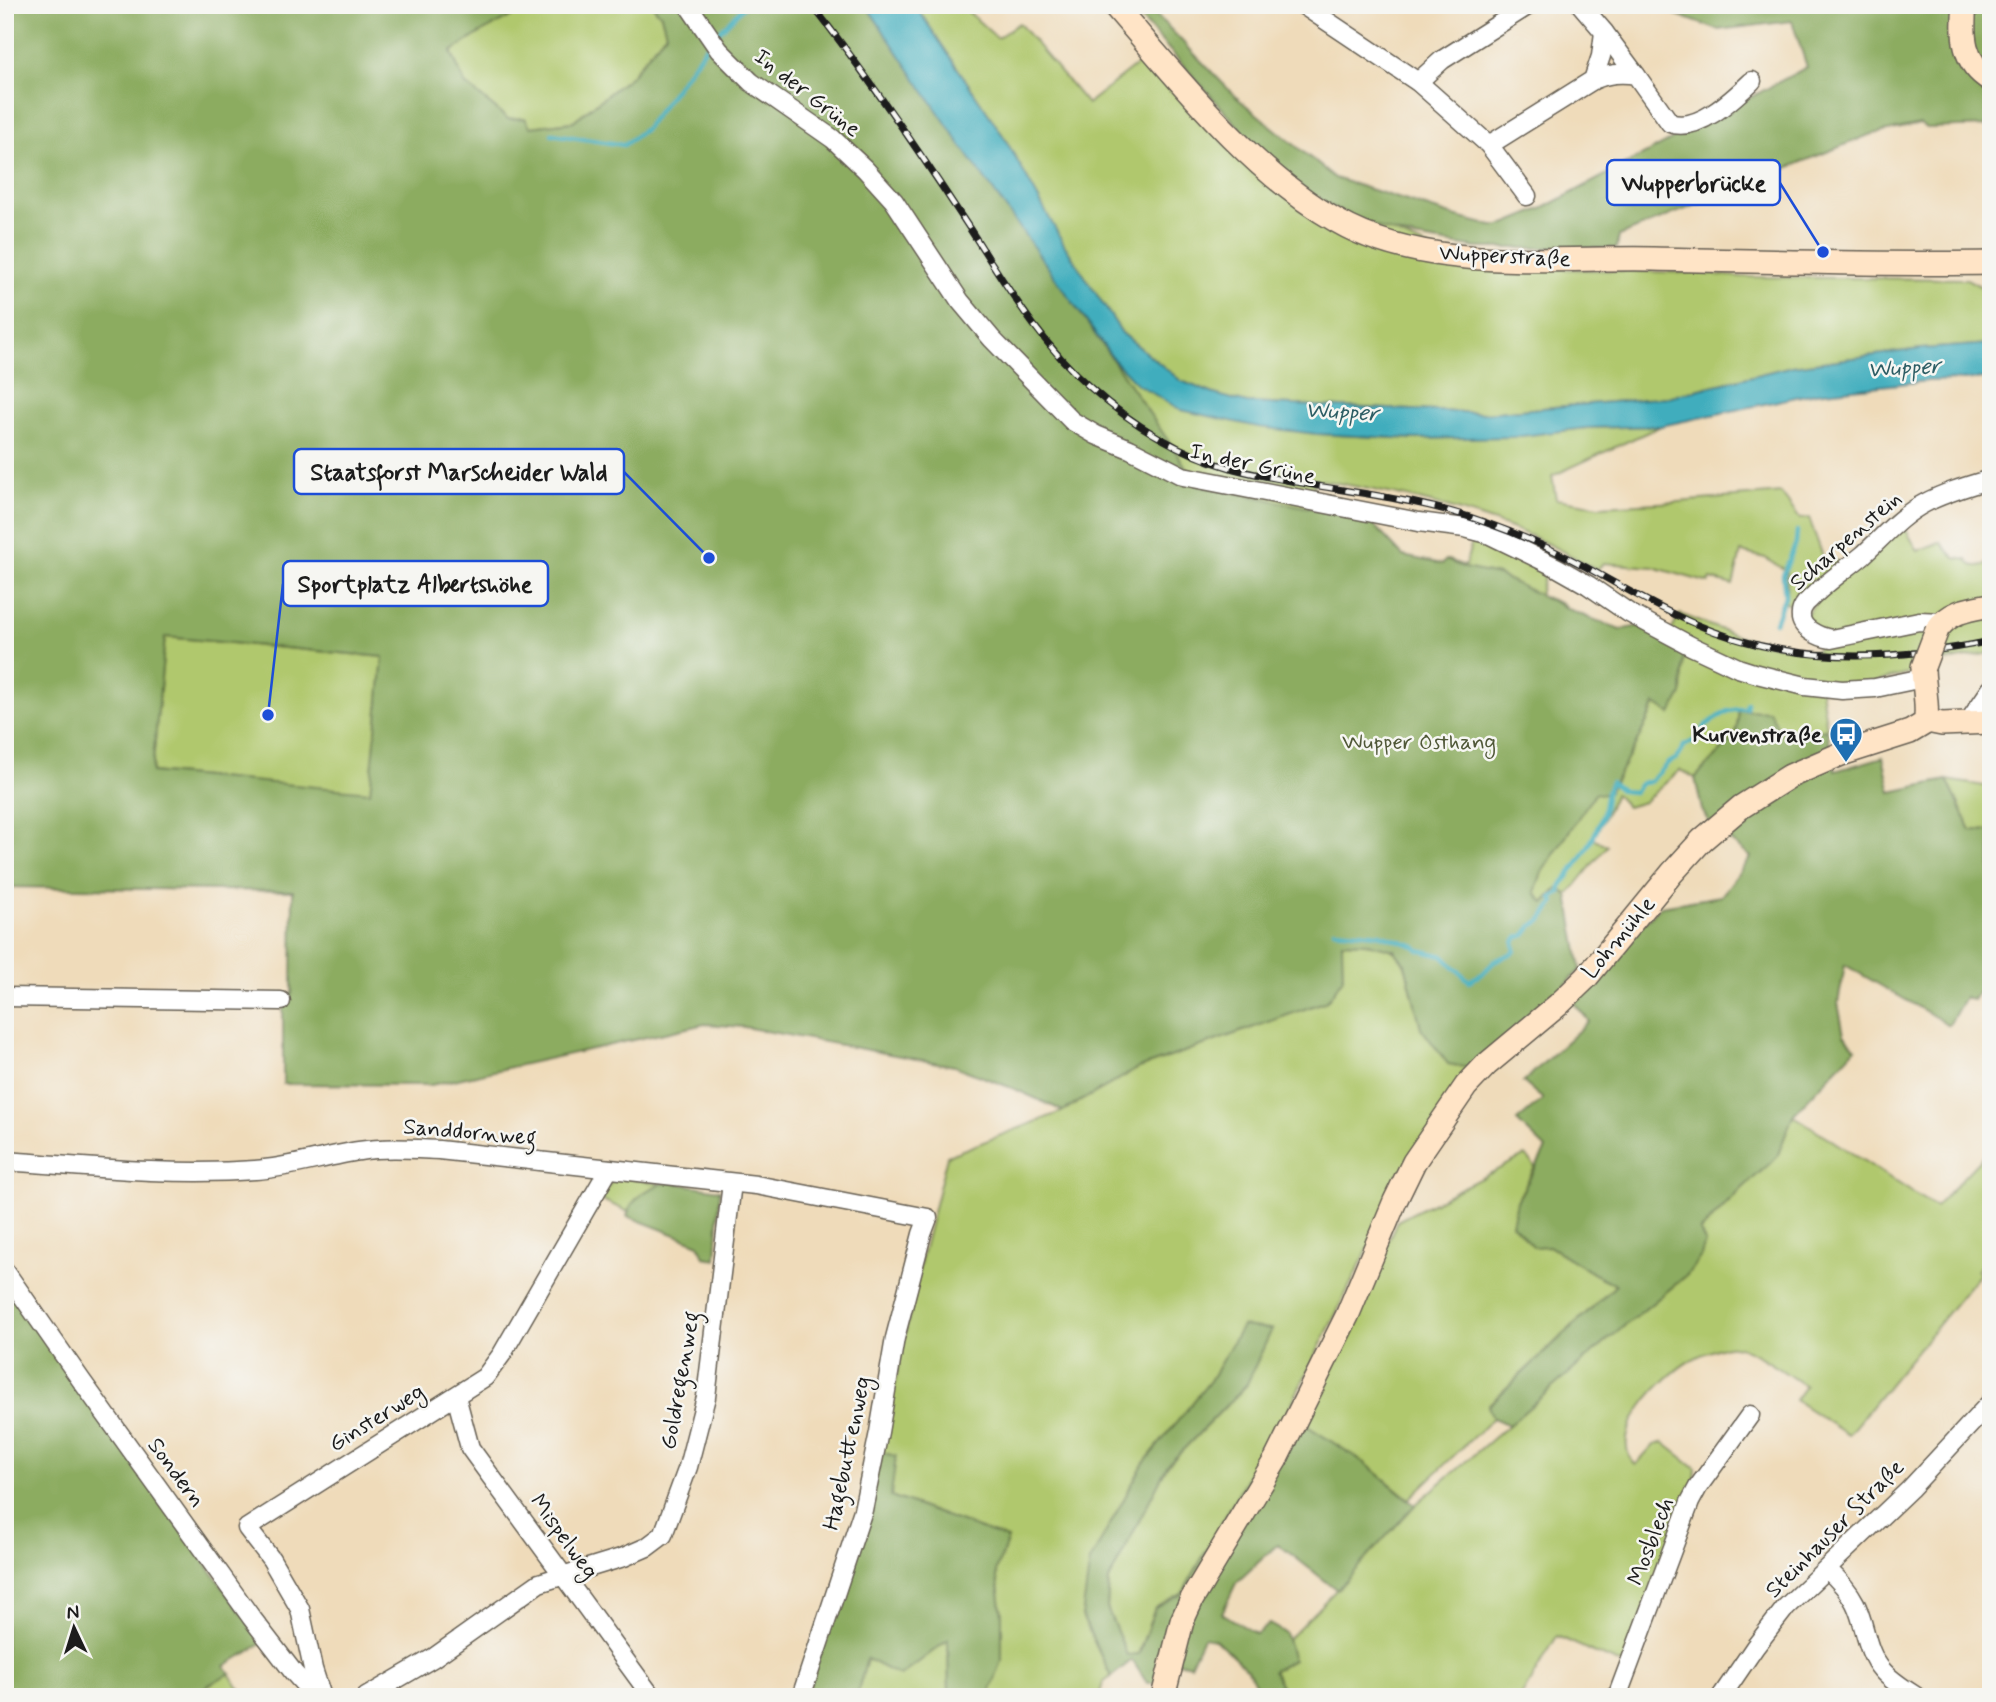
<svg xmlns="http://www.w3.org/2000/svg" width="1996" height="1702" viewBox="0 0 1996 1702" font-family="Mynerve,sans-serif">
  <rect width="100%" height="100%" fill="#f6f6f2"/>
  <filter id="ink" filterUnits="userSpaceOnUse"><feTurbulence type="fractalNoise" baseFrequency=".0143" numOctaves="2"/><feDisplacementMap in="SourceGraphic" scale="14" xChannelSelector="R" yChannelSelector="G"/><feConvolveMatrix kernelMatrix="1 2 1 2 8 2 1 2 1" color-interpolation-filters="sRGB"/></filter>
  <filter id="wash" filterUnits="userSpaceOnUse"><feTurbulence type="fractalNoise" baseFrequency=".00686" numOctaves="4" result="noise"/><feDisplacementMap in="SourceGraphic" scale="28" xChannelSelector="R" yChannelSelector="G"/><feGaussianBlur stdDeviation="1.57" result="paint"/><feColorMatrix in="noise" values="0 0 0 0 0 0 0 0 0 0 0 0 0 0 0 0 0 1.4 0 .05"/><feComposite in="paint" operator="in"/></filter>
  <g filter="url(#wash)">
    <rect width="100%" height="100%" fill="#efdbba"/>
    <g fill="#b0c86d" stroke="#667244" stroke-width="2" fill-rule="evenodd">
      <polygon points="533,5 652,5 661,15 666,33 630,77 572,122 530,127 525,118 508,119 465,84 451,51 485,30"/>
      <path d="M702 5H893L1105 327 1176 390 1319 434 1415 439 1516 436 1588 428 1661 426 1552 476 1556 499 1599 506 1678 502 1781 493 1800 519 1809 518 1824 559 1847 563 1898 516 1918 551 1940 542 1955 558 1967 560C1972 570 1982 565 1991 563V653L1941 662 1908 674 1866 684 1820 683 1827 729 1781 735 1769 711 1739 710 1736 735 1695 778 1680 770 1644 802 1627 807 1615 794 1594 838 1607 846 1568 895 1558 888 1544 903 1535 893 1542 872 1595 792 1635 746 1656 703 1671 714 1684 660 1505 878 1469 1068 1364 1257 1287 1413 1249 1474 1182 1594 1155 1608 1138 1654 1127 1656 1107 1608 1109 1580 1167 1466 1247 1385 1242 1327 1210 1381 1082 1616 1111 1677 1103 1683 1099 1697H982L990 1693 1002 1614 996 1571 1008 1539 890 1496 896 1457 880 1452 921 1260 947 1156 1061 1112 1139 1068 1327 1001 1343 978 1341 942C1364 943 1396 941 1405 966 1409 977 1411 989 1414 1000L1416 966ZM1315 479C1384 491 1453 505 1519 531 1546 542 1572 556 1597 570L1603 563 1653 567 1709 583 1711 579 1733 585 1741 552 1765 558 1787 571 1786 597 1783 602 1791 605 1846 563 1805 616 1818 640 1817 651 1774 645 1735 635 1680 614 1666 641 1624 632 1569 611 1563 604 1539 595 1546 567 1474 535 1465 566 1448 560 1431 586 1300 554Z"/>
      <polygon points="915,5 961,5 997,38 1019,23 1087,104 1144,59 1253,172 1471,266 1693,273 1743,277 1967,279 1987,290 1991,302 1989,344 1921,349 1792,366 1668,397 1485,413 1247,403 1217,395 1181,381 1122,333 1065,247 1004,137"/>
      <polygon points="165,637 383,657 371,793 152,772"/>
      <polygon points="1947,780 1991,787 1991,831 1971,830"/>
      <path d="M1793 1115 1935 1207 1991 1148V1252L1977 1271 1980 1273 1848 1435 1795 1400 1805 1386C1788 1375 1746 1343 1728 1346 1720 1347 1700 1355 1693 1359 1666 1373 1603 1435 1636 1465L1654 1445 1663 1442 1696 1468 1695 1482 1625 1666 1557 1636 1521 1697H1287L1273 1671 1293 1660 1287 1640 1337 1589 1415 1505 1618 1331 1687 1275 1700 1232 1739 1191 1777 1157Z"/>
      <polygon points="1526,1155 1535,1167 1517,1201 1549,1246 1600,1277 1616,1285 1488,1405 1493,1418 1409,1499 1365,1463 1304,1424 1397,1221"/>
      <polygon points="619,1177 713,1192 706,1247 602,1200 611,1182"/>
      <polygon points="948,1640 949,1695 955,1697 856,1697 867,1659"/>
      <polygon points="224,1667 246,1697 174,1697"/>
    </g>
    <g fill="#8cac60" stroke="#54643e" stroke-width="2" fill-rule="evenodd">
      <path d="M5 5H533L485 30 451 52 465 84 508 119 525 118 530 127 572 122 630 77 666 33 661 15 652 5H866C975 166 1090 323 1198 485L1369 520 1403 556 1442 564 1446 560 1465 568 1498 575 1577 613 1620 630 1643 625 1684 652 1682 694 1671 714 1655 704 1635 746 1607 795 1595 793 1542 872 1535 892 1544 903 1558 888 1568 895 1581 969 1550 1001 1469 1068 1448 1064 1421 1028 1405 964 1394 950 1367 943 1342 942 1343 978 1327 1001 1139 1068 1061 1112V1110L1017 1090 954 1066 744 1027 705 1024 431 1085 283 1084V1007L285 995 292 994 293 891 5 887ZM165 637 383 657 370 792 152 772Z"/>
      <polygon points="1129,5 1147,5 1236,97 1335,178 1457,217 1492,226 1500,226 1544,208 1807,67 1792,21 1718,30 1666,11 1660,5 1991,5 1991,126 1926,128 1920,124 1869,135 1619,236 1617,248 1477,248 1414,238 1381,229 1348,215 1315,198 1271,163"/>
      <polygon points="1739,710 1769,711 1782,735 1827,729 1835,771 1883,757 1891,792 1947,780 1971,830 1991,831 1991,971 1973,1000 1965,997 1949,1025 1845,965 1838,1003 1844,1035 1856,1048 1793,1115 1777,1157 1735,1195 1700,1231 1705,1242 1701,1256 1687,1275 1618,1331 1509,1425 1493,1418 1488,1406 1616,1285 1600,1277 1549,1246 1534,1247 1512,1224 1517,1201 1546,1149 1517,1121 1543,1099 1523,1082 1589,1021 1573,1002 1643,924 1661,906 1721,896 1751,857 1711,826 1702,810 1695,778 1736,735"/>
      <path d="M668 1182 720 1190 716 1259 704 1257 699 1244 627 1216C632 1196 650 1187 668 1182Z"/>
      <polygon points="5,1284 263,1643 225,1666 230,1673 187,1697 5,1697"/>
      <polygon points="1242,1326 1272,1329 1247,1384 1167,1466 1109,1580 1107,1608 1127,1655 1139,1654 1155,1608 1182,1594 1249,1474 1287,1413 1365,1463 1415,1505 1337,1590 1278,1544 1236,1583 1222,1613 1256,1634 1269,1624 1285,1633 1293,1660 1273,1671 1287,1697 1262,1697 1248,1670 1215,1639 1203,1637 1190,1665 1163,1658 1156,1683 1147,1683 1132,1660 1111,1677 1082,1616 1090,1561 1143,1464 1210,1381"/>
      <polygon points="880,1452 896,1456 891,1496 1008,1539 996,1571 1002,1614 1002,1661 990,1693 982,1697 949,1695 948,1640 900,1676 867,1659 856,1697 806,1697"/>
    </g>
    <polygon fill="#3fadbd" stroke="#2e646c" stroke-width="2" points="866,5 915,5 1004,137 1065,246 1122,333 1181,381 1214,394 1247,403 1485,413 1668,397 1792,366 1921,349 1989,344 1991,344 1991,379 1927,381 1815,393 1661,426 1586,428 1514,437 1415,439 1316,434 1258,427 1181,410 1137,384 1114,360 960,144"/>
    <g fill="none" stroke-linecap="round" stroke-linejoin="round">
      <g stroke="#3fadbd" stroke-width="4.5">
        <polyline points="719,32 745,5"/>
        <polyline points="552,134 624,145 646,128 706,47"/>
        <polyline points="1775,622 1785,596 1783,575 1796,543 1797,531"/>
        <path d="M1334 930 1379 934 1415 946 1419 950 1443 956 1469 981 1482 974 1496 960 1513 953 1515 951 1514 942 1517 938 1525 935 1532 926 1541 921 1554 903 1552 898 1560 893 1561 886C1578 864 1594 841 1603 814 1606 803 1605 793 1611 782L1622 791 1634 792 1640 784 1652 780 1668 763 1676 759 1684 746 1697 739 1706 725 1728 711 1746 708 1747 703"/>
      </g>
    </g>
  </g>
  <g filter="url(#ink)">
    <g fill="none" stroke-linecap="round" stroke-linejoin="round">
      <defs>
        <g id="street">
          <polyline points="688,5 719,50 751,82 833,139 865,169 894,201 960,301 992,339 1072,421 1096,435 1130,449 1183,476 1419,522 1465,528 1488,534 1558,568 1588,585 1629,613 1691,646 1738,668 1757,674 1805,686 1842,690 1875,688 1923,678"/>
          <polyline points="1303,5 1418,82 1489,145 1527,196"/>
          <polyline points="1604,32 1636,75"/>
          <path d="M1593 80C1608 74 1620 72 1636 75L1670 123C1698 133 1733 99 1752 81"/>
          <polyline points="1418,82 1442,60 1529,5"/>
          <polyline points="1489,145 1593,80 1601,56 1604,32 1581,5"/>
          <path d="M1942 622 1919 621 1831 639C1820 637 1799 629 1801 614 1801 609 1805 603 1809 600 1825 583 1845 570 1863 555 1883 537 1900 516 1925 503 1946 492 1968 486 1991 479"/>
          <polyline points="1967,724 1991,689"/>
          <polyline points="5,997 281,1001"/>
          <path d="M5 1161C88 1167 172 1176 255 1170 290 1168 325 1156 359 1151 386 1147 413 1149 439 1150L756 1185 928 1218 922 1234 895 1338 879 1432 863 1510 801 1697"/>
          <polyline points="5,1271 81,1380 251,1617 294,1673 316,1697"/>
          <polyline points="456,1396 470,1448 652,1697"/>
          <path d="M1827 1569C1838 1579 1848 1589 1855 1603 1866 1625 1865 1650 1882 1670 1891 1681 1905 1689 1917 1697"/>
          <polyline points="322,1697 313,1669 300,1609 271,1559 247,1528 485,1377 502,1354 609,1169"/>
          <polyline points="366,1697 433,1658 539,1583 624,1557 647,1547 663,1535 688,1467 706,1397 732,1183"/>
          <polyline points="1617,1697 1690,1502 1698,1487 1750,1415"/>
          <polyline points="1721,1697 1755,1647 1786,1607 1910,1489 1991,1402"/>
        </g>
        <g id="secondary">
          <path d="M1114 5C1178 79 1252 173 1337 221 1427 273 1553 257 1653 259 1765 261 1878 265 1991 263"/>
          <path d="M1965 5C1962 34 1962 63 1991 80"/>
          <path d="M1937 630C1949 611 1970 609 1991 605"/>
          <polyline points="1927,721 1942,724 1991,722"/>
          <path d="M1163 1697 1182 1621 1192 1599 1276 1459 1347 1316 1395 1201 1414 1162 1466 1086 1486 1065 1558 1005 1586 978 1672 873 1702 840 1741 807 1790 776 1841 754 1910 732 1925 723C1929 709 1923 684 1923 667"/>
        </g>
      </defs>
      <use href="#street" stroke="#665f53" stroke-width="21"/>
      <use href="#secondary" stroke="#665f53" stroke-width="26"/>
      <use href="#street" stroke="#fff" stroke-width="18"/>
      <use href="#secondary" stroke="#ffe4c6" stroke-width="23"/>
      <defs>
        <path id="rail" d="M812 5C867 75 917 148 966 223 1004 281 1038 342 1091 388 1131 424 1182 455 1234 469 1318 491 1406 493 1487 523 1521 535 1554 550 1586 567 1651 603 1708 638 1783 650 1852 662 1923 655 1991 641"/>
      </defs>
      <use href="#rail" stroke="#1c1c1c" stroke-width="7"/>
      <use href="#rail" stroke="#f6f6f2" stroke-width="4.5" stroke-dasharray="13" stroke-linecap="butt"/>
      <defs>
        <polyline id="secondary-bridge" points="1923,667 1937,630"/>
      </defs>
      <use href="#secondary-bridge" stroke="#665f53" stroke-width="26" stroke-linecap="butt"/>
      <use href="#secondary-bridge" stroke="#ffe4c6" stroke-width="23"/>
    </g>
  </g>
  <defs>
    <symbol id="bus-pin" viewBox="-11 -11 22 30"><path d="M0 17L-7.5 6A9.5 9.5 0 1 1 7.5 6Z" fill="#1f6fb2" stroke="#f6f6f2"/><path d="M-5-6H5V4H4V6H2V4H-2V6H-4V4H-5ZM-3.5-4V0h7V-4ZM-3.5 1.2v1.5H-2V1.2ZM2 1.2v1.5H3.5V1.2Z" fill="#fff"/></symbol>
  </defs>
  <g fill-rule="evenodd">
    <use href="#bus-pin" x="1827" y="715" width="38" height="52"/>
  </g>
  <g text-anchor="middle" stroke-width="5" stroke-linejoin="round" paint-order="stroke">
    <g font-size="23" fill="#1c1c1c" stroke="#f6f6f2">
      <text transform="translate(808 92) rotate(38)" y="8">In der Grüne</text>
      <text transform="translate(1505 255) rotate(3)" y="8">Wupperstraße</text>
      <text transform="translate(1253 463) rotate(12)" y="8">In der Grüne</text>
      <text transform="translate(1845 540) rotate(-41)" y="8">Scharpenstein</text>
      <text transform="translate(1618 937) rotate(-50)" y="8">Lohmühle</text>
      <text transform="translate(470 1131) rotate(5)" y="8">Sanddornweg</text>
      <text transform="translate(679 1380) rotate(-80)" y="8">Goldregenweg</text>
      <text transform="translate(376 1417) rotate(-32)" y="8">Ginsterweg</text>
      <text transform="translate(846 1453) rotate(-78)" y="8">Hagebuttenweg</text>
      <text transform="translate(177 1472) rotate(54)" y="8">Sondern</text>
      <text transform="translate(1834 1528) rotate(-45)" y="8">Steinhauser Straße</text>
      <text transform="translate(565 1536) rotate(54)" y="8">Mispelweg</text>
      <text transform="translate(1650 1541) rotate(-69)" y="8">Mosblech</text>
    </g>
    <g font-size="23" font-weight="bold" fill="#1c1c1c" stroke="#f6f6f2" text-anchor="end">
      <text x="1822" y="742">Kurvenstraße</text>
    </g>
    <g font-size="23" fill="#505838" stroke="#f6f6f2">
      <text x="1419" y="749">Wupper Osthang</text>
    </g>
    <g font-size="24" font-style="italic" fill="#2c5d64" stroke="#f6f6f2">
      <text transform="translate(1904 367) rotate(-3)" y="8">Wupper</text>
      <text transform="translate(1342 411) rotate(3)" y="8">Wupper</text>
    </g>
  </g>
  <path fill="none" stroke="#1d4ed8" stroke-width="2.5" d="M1823 252L1780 183M709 558L624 472M268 715L283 584"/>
  <g fill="#1d4ed8" stroke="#f6f6f2" stroke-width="2.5">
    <circle cx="1823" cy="252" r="7"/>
    <circle cx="709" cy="558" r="7"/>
    <circle cx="268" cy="715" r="7"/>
  </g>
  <g fill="#f6f6f2" stroke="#1d4ed8" stroke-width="2.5">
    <rect x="1607" y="160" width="173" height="45" rx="7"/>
    <rect x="294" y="449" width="330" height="45" rx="7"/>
    <rect x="283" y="561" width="265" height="45" rx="7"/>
  </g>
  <g font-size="24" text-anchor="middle" font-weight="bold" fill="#1c1c1c">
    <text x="1694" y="191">Wupperbrücke</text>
    <text x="459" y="480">Staatsforst Marscheider Wald</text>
    <text x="415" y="592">Sportplatz Albertshöhe</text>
  </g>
  <rect width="1996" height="1702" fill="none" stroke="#f6f6f2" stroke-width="28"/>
  <g transform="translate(74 1628) rotate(356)" stroke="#f6f6f2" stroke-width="5" paint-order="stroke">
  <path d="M0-5L12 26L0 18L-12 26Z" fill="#1c1c1c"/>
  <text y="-10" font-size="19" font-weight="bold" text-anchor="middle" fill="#1c1c1c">N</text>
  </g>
</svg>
